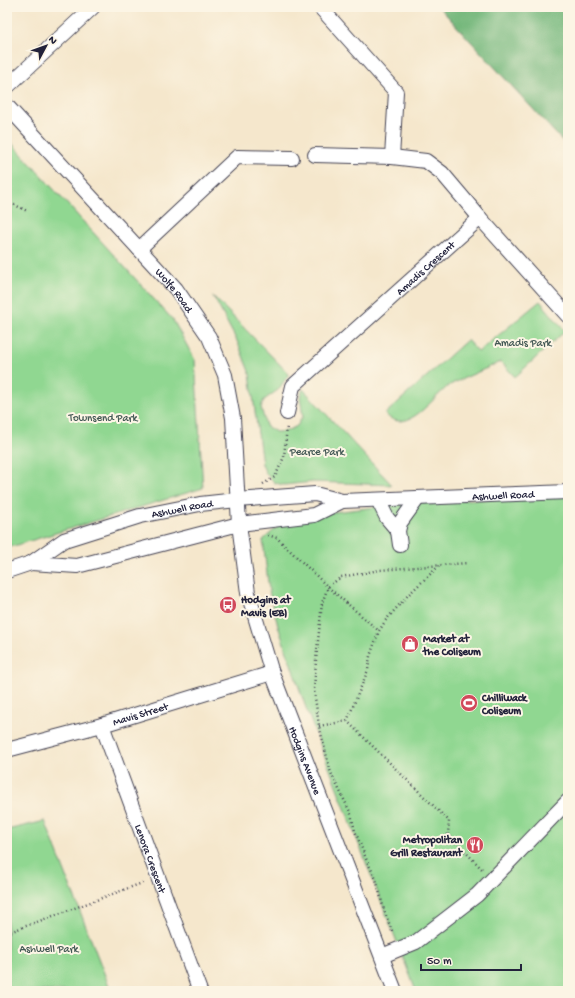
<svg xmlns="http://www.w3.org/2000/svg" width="575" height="998" viewBox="0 0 575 998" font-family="'Gochi Hand',sans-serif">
  <rect width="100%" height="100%" fill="#fcf5e5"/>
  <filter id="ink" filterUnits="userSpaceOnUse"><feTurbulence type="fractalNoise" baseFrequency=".025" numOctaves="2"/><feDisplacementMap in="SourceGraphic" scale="8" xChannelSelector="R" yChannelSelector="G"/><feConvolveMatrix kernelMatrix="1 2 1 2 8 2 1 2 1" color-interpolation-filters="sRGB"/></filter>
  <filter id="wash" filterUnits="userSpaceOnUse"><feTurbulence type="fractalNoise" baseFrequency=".012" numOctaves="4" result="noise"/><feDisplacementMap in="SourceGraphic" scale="16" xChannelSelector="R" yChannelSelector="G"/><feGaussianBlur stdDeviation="0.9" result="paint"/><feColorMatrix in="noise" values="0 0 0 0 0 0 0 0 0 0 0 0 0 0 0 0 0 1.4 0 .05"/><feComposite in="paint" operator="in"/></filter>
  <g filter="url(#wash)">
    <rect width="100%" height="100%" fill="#f5e7cc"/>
    <g fill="#90d791" stroke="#597c66">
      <polygon points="7,138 173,320 195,360 203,488 7,548"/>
      <polygon points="213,296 289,374 278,390 264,400 261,407 266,426 276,432 287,431 297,426 303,416 300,397 303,389 392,485 313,482 284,485 275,483 266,474 262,464 250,374 238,343"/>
      <path d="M540 301 565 331 515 377 501 362C489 367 478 372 467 377 461 380 455 382 450 385 432 397 408 437 385 414L467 340 478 352Z"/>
      <polygon points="568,495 568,991 416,991 307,711 278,626 269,591 263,540 283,522 334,512 419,502"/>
      <polygon points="45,821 111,991 7,991 7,830"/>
    </g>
    <polygon fill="#74b87b" stroke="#4b6d5b" points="439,7 568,7 568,147"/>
  </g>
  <g filter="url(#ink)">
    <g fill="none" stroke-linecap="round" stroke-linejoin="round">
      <defs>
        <g id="minor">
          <polyline points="320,7 396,92 392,157"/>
          <polyline points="7,87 93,7"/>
          <path id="s1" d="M7 106 176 289 209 337 225 375 233 418 239 524 248 593 272 673 395 991"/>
          <polyline points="315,155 392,157 426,161 442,173 480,218"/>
          <polyline points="139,249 237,157 292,158"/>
          <path id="s2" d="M287 413 293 386 480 218 568 316"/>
          <polyline points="378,500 387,518 398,531"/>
          <polyline points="400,545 398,531 400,523 418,498"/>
          <polyline points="31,563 77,566 239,524 314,515 342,501"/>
          <path id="s3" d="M7 571 31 563 64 540 140 516 200 504 237 500 315 494 342 501 568 492"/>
          <path id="s4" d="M102 725 200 991"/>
          <path id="s5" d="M7 750 102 725 272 673"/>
          <polyline points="382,956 416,942 477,895 568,801"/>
        </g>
      </defs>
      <use href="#minor" stroke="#424051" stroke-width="16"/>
      <g stroke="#424051" stroke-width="2.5" stroke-dasharray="1 3" stroke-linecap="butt">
        <polyline points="7,201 27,211"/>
        <polyline points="7,205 10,203"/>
        <polyline points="263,484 275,477 284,457 287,426"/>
        <polyline points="268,535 277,538 328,587 379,631"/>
        <polyline points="347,721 368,670 370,656 379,631 386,620 409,594 439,566"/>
        <polyline points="319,726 347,721 449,821 448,834 483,870"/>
        <polyline points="392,931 384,910 376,879 367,861 355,831 351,814 331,773 319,726 314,690 316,660 322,603 328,587 341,577 380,570 467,563"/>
        <polyline points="7,933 145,882"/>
      </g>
      <use href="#minor" stroke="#fff" stroke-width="14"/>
    </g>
  </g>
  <defs>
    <symbol id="bus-disc" viewBox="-11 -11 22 22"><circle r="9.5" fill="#d1495b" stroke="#fcf5e5"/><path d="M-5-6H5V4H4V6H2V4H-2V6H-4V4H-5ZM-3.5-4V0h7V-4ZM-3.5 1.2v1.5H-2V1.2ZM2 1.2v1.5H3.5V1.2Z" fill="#fff"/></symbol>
    <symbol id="shop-disc" viewBox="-11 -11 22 22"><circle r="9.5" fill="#d1495b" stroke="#fcf5e5"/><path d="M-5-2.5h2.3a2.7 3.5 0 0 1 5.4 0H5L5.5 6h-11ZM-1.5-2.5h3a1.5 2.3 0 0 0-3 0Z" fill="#fff"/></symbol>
    <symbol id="stadium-disc" viewBox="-11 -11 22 22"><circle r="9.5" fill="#d1495b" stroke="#fcf5e5"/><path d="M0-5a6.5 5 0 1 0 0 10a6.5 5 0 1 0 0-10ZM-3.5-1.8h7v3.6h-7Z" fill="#fff"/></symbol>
    <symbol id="restaurant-disc" viewBox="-11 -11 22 22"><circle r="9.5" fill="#d1495b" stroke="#fcf5e5"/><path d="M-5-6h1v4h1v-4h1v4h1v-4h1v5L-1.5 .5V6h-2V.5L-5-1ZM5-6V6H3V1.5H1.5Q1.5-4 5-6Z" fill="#fff"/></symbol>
  </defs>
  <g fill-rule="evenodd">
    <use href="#bus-disc" x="218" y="595" width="20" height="20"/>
    <use href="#shop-disc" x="400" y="634" width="20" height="20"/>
    <use href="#stadium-disc" x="459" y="693" width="20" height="20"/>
    <use href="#restaurant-disc" x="465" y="835" width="20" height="20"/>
  </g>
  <g text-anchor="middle" stroke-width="4" stroke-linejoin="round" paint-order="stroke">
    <g font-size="11" fill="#22223b" stroke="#fcf5e5">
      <text dy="4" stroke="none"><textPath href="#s2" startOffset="205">Amadis Crescent</textPath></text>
      <text dy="4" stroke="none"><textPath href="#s1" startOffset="249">Wolfe Road</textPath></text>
      <text dy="4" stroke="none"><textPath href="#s3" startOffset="511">Ashwell Road</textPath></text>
      <text dy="4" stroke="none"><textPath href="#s3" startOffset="188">Ashwell Road</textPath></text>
      <text dy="4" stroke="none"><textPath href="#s5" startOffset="138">Mavis Street</textPath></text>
      <text dy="4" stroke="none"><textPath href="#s1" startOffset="745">Hodgins Avenue</textPath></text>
      <text dy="4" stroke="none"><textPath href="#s4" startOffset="142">Lenora Crescent</textPath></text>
    </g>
    <g font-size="11" fill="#435855" stroke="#fcf5e5">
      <text x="523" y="346">Amadis Park</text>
      <text x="103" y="421">Townsend Park</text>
      <text x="317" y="455">Pearce Park</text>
      <text x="49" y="952">Ashwell Park</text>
    </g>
    <g font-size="11" font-weight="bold" fill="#22223b" stroke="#fcf5e5" text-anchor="start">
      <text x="241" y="603">Hodgins at<tspan x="241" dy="13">Mavis (EB)</tspan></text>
      <text x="423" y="642">Market at<tspan x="423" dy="13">the Coliseum</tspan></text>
      <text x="482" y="701">Chilliwack<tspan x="482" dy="13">Coliseum</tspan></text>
      <text x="462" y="843" text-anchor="end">Metropolitan<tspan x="462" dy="13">Grill Restaurant</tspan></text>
    </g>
  </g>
  <rect width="575" height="998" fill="none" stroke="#fcf5e5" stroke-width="24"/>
  <g transform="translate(46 46) rotate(49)" stroke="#fcf5e5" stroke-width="3" paint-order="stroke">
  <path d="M0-3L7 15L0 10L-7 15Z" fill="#22223b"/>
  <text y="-6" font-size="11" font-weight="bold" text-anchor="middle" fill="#22223b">N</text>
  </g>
  <path d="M421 964v6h100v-6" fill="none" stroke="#22223b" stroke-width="2"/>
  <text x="427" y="964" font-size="12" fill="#22223b" stroke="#fcf5e5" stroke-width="3" paint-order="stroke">50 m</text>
</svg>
